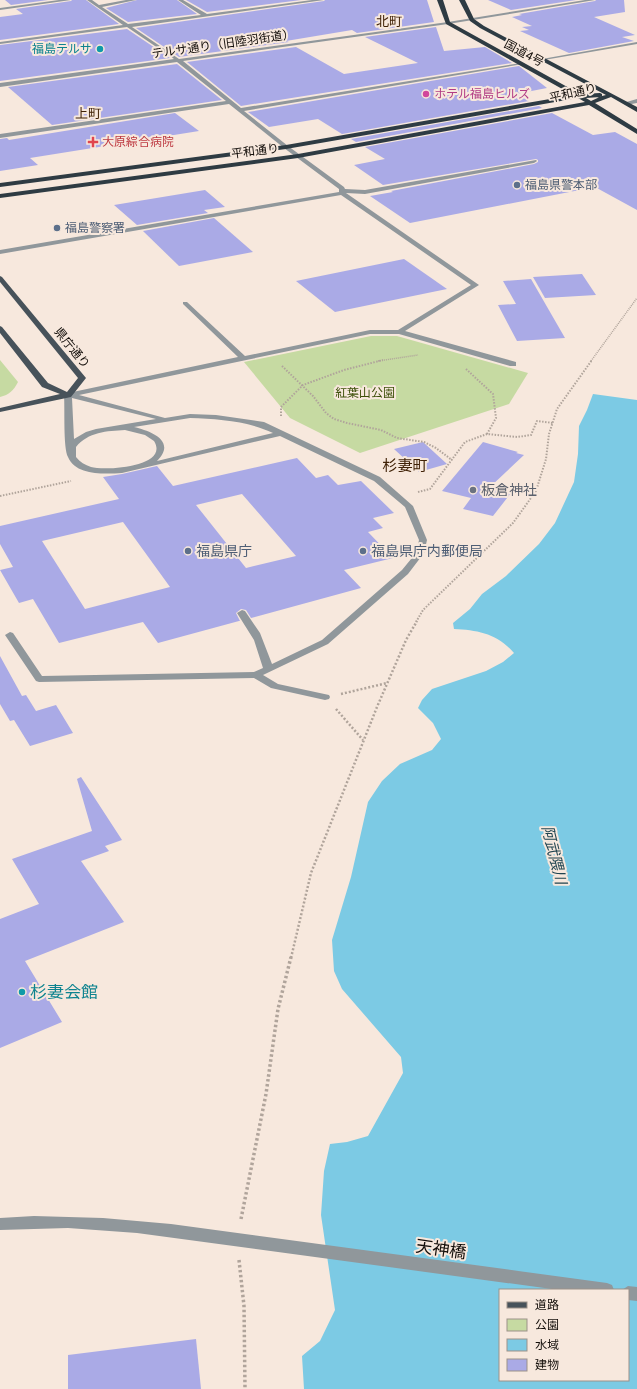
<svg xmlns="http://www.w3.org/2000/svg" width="637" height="1389" viewBox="0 0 637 1389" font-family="Roboto,'Noto Sans JP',sans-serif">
  <rect width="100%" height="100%" fill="#f7e8dd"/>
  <g fill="#c6daa2">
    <polygon points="371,336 397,336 528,373 509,404 360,453 290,418 244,362"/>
    <path d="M0 360 18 382C14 390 9 395 0 397Z"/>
  </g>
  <path fill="#7ccae4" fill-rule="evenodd" d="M593 394 637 400V1389H304L302 1356 320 1341 335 1310 321 1215 324 1171 330 1144 347 1142 368 1136 403 1073 401 1057 342 989 334 971 332 940 351 877 368 802 382 781 400 764 432 750 441 739 433 723 418 708 422 700 432 689 486 671 503 662 514 653C498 634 478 630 454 629L453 623 470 609 482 594 506 576 539 544 555 523 574 482 578 454 579 426 587 410ZM500 1290H628V1380H500Z"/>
  <g fill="#aaaae6" fill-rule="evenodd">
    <polygon points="5,0 48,0 11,5"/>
    <polygon points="72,0 86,0 119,24 0,40 0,17 23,14 16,9 71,1"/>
    <polygon points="137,0 177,0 197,14 128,22 106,8"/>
    <polygon points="186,0 301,0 207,12"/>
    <polygon points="325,0 427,0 434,22 357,33 352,30 286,41 289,42 179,57 136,28 324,1"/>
    <polygon points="488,0 576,0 511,10"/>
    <polygon points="596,0 624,0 625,12 594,17 635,35 622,37 634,41 569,53 520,31 529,30 522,27 532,26 512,17 522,15 519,14 595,1"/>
    <polygon points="436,27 444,51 485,47 512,63 241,106 187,62 296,47 344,74 418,63 365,37"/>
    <polygon points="127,29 170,58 0,81 0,45"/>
    <polygon points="177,64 222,100 52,125 8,87"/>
    <polygon points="519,66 547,88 516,94 529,101 342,134 318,119 269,127 248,112"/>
    <polygon points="539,106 542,108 356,142 351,139"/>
    <polygon points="175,113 199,131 30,158 38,165 0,171 0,139 7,138 9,140"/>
    <polygon points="552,113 593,135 615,132 637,144 637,210 595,187 410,223 370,196 393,192 391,191 534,164 538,162 538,160 536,159 383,185 354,165 385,159 365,147"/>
    <polygon points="205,190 225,207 204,210 208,213 137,225 114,205"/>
    <polygon points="214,218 253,252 179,266 143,231"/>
    <polygon points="404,259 447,289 335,312 296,281"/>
    <polygon points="582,274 596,295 545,298 533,277"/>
    <polygon points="531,279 565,338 517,341 498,305 516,304 503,281"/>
    <polygon points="423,442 447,464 419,472 394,449"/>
    <polygon points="483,442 518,452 516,453 524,455 490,487 511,493 493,516 463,509 471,498 442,491"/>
    <path d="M297 458 316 478 328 475 338 485 361 481 394 513 373 518 383 528 368 532 393 558 344 570 361 588 251 618 246 610 241 609 236 613 240 621H239L158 643 143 622 59 643 33 599 19 603 0 570 13 567 0 544V526L119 499 103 477 122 474 157 466 173 486ZM242 494 296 556 246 568 196 505ZM123 522 170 587 85 609 42 541Z"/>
    <polygon points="0,656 22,696 26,695 36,711 56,705 73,733 30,746 14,720 10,721 0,704"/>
    <polygon points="81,777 122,840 105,846 109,851 81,861 124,922 25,961 62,1022 0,1048 0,919 39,904 12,859 92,831 77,779"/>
    <polygon points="196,1339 201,1389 68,1389 68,1355"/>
  </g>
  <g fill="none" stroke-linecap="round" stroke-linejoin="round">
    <g stroke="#b0a49b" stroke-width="1.5" stroke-dasharray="1 1" stroke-linecap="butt">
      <polyline points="378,361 418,355"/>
      <polyline points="591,361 637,298"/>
    </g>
    <g stroke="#b0a49b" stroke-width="2" stroke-dasharray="1.5 1.5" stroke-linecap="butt">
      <polyline points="282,366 313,396 326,413 334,419 347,423 381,430 397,438 424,442 436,448 452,460"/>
      <polyline points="466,369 493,394 496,418 487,434"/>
      <polyline points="281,416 281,407 303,385 344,370 383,360"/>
      <polyline points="418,492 430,489 465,442 487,434 517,437 531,435 537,421 553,423"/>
      <polyline points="0,496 71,481"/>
      <polyline points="416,622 423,610 513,523 536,491 546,459 549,434 557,409 592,360"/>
    </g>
    <g stroke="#b0a49b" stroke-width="2.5" stroke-dasharray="2 2" stroke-linecap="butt">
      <polyline points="341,694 387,683"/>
      <polyline points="336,709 363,740"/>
      <polyline points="291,958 311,873 377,707 406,640 417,621"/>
    </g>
    <g stroke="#b0a49b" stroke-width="3.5" stroke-dasharray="2.5 2.5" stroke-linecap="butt">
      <polyline points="241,1219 266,1094 278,1009 291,957"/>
      <polyline points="239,1260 244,1306 245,1389"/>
    </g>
    <g fill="#90979b" fill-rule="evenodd">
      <polygon points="59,0 71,0 0,10 0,8"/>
      <path d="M87 0H92L99 5 126 0H136L102 7 128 24 201 15 178 0H183L207 14 312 0H324L132 27 179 59 448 22 585 0H595L448 24 183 61 241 108 521 63 523 64 244 111 288 146 344 187 345 189 365 190 536 160 537 161 534 163 365 194 346 193 479 285 405 331 516 362V366H510L399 334H370L79 395 165 418 190 414 216 415 264 422 380 477 413 506 427 540 424 553 408 574 328 644 263 675 278 684 329 695 330 697 329 699 325 700 271 688 254 678 39 682 36 681 5 635 10 632 13 633 42 676 254 672 263 668 254 640 237 613 242 610 245 611 260 633 272 664 322 640 402 570 416 553 419 540 405 507 374 481 280 436 122 473C105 474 76 476 68 457 63 448 65 408 64 395L68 393 238 357 183 304V302H187L245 356 370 330H398L471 285 341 195 0 254V250L339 192V189L284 148 229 104 0 138V134L226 101 177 62 0 87V83L174 59 127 27 0 44V42L123 25ZM72 398 156 419 96 429 86 432 74 439ZM190 418C218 419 248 421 273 433L157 461C177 441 151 431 134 427ZM125 430 145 435 154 441C170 467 105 471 91 467 85 465 80 462 76 457V447C88 432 107 431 125 430Z"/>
      <polygon points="637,42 637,44 544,60 542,59"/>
      <polygon points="637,99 637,103 626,105 623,103"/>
      <polygon points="34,1216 103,1218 171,1224 607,1283 612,1285 614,1290 559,1290 137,1233 68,1228 0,1230 0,1218"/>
      <polygon points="628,1286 637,1287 637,1301 628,1300 628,1290 622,1290"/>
    </g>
    <polygon fill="#47525a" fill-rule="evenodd" points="0,276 2,277 86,378 71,397 0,412 0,408 60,394 42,387 0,333 0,326 2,327 48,383 67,392 78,378 0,282"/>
    <path fill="#2e3b43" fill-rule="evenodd" d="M437 0H443L450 22 580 94 600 93 602 94V96L606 95 480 28 470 21 459 0H465L474 19 484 26 637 107V112L611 97 595 103 637 129V134L589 105 298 158 0 198V194L298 154 585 102 578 98 286 149 0 187V183L286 145 573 95 446 24ZM602 96 591 101 586 98 600 97Z"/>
  </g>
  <g fill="#0f9aa8" stroke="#f7e8dd" stroke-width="1.5">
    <circle cx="100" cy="49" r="4"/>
    <circle cx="22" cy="992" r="4"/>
  </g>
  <circle fill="#d1479c" stroke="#f7e8dd" stroke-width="1.5" cx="426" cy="94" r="4"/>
  <path fill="#e0444e" stroke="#f7e8dd" stroke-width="1.5" d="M91 136h4v4h4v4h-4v4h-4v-4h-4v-4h4z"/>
  <g fill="#5c6f8a" stroke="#f7e8dd" stroke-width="1.5">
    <circle cx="517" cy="185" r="4"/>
    <circle cx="57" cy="228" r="4"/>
    <circle cx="188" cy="551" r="4"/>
    <circle cx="363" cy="551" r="4"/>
  </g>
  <circle fill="#6b7280" stroke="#f7e8dd" stroke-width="1.5" cx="473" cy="490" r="4"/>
  <g text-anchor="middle" stroke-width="4" stroke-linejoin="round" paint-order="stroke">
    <g font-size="12" fill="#130e0a" stroke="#f7e8dd">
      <text transform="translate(223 44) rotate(-8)" y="4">テルサ通り（旧陸羽街道）</text>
      <text transform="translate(524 53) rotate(28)" y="4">国道4号</text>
      <text transform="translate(573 93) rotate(-13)" y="4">平和通り</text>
      <text transform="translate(255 151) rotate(-7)" y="4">平和通り</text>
      <text transform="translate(72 348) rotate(51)" y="4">県庁通り</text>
    </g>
    <g font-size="12" fill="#0d838f" stroke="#f7e8dd" text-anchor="end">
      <text x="92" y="53">福島テルサ</text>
    </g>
    <g font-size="12" fill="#b23c85" stroke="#f7e8dd" text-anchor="start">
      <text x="434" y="98">ホテル福島ヒルズ</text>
    </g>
    <g font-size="12" fill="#be3a42" stroke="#f7e8dd" text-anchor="start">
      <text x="102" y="146">大原綜合病院</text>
    </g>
    <g font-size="12" fill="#4e5e75" stroke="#f7e8dd" text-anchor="start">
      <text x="525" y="189">福島県警本部</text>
      <text x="65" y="232">福島警察署</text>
    </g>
    <g font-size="12" fill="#3d4f09" stroke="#f7e8dd">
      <text x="365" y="397">紅葉山公園</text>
    </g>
    <g font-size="13" fill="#402207" stroke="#f7e8dd">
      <text x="389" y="26">北町</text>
      <text x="88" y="118">上町</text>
    </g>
    <g font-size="14" fill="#5b616d" stroke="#f7e8dd" text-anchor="start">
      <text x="481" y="495">板倉神社</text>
    </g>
    <g font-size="14" fill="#4e5e75" stroke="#f7e8dd" text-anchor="start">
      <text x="196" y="556">福島県庁</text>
      <text x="371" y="556">福島県庁内郵便局</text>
    </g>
    <g font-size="15" fill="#402207" stroke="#f7e8dd">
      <text x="405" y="471">杉妻町</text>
    </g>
    <g font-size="15" font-style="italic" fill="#214551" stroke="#f7e8dd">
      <text transform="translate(554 855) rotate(76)" y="5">阿武隈川</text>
    </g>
    <g font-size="17" fill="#0d838f" stroke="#f7e8dd" text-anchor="start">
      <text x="30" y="998">杉妻会館</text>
    </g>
    <g font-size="17" fill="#130e0a" stroke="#f7e8dd">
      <text transform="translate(441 1249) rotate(8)" y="6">天神橋</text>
    </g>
  </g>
  <rect x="499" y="1289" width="130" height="92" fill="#f7e8dd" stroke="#9c9189"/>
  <rect x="507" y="1302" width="20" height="6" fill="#47525a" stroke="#9c9189"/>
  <text x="535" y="1309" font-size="12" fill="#130e0a">道路</text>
  <rect x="507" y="1319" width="20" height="12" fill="#c6daa2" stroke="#9c9189"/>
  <text x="535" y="1329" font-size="12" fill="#130e0a">公園</text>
  <rect x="507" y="1339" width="20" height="12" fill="#7ccae4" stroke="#9c9189"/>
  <text x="535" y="1349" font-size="12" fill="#130e0a">水域</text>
  <rect x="507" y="1359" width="20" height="12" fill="#aaaae6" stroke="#9c9189"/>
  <text x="535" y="1369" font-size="12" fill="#130e0a">建物</text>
</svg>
